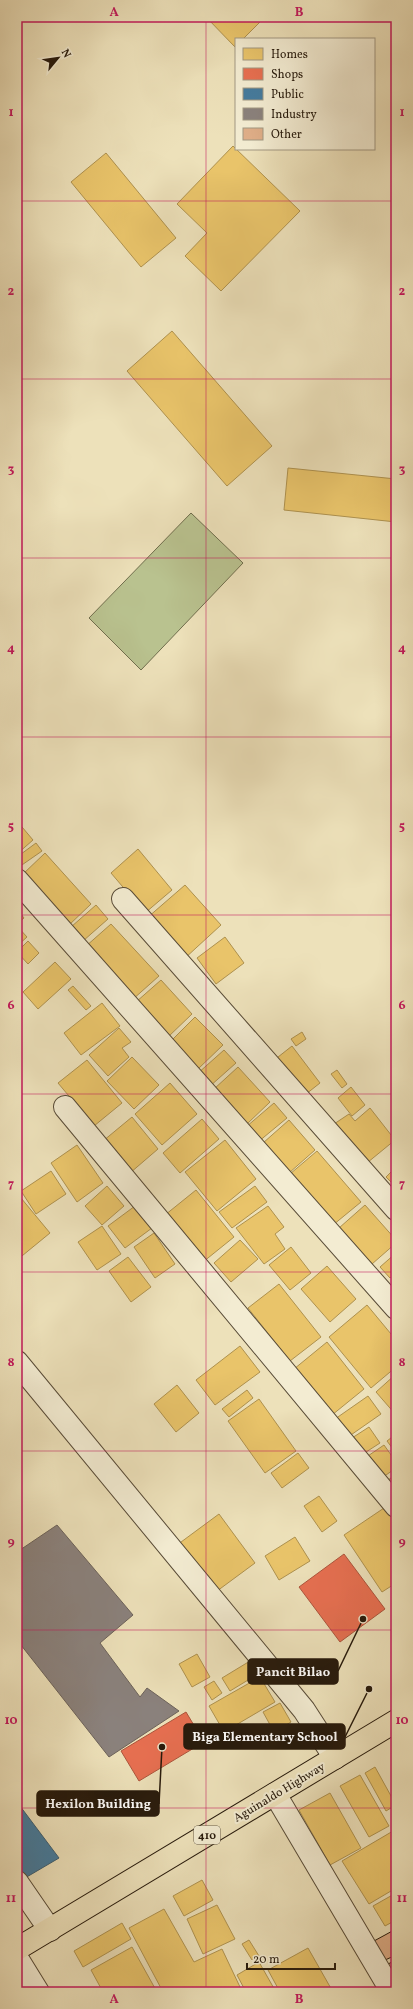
<svg xmlns="http://www.w3.org/2000/svg" width="413" height="2009" viewBox="0 0 413 2009" font-family="Vollkorn,serif">
  <rect width="100%" height="100%" fill="#ede1ba"/>
  <filter id="stains"><feTurbulence type="fractalNoise" baseFrequency=".005" numOctaves="4"/><feColorMatrix values="0 0 0 0 .2 0 0 0 0 .09 0 0 0 0 .02 0 0 0 .5 -.17"/></filter>
  <radialGradient id="worn" r=".72"><stop offset=".6" stop-color="#630" stop-opacity="0"/><stop offset="1" stop-color="#630" stop-opacity=".3"/></radialGradient>
  <polygon fill="#b9c28f" stroke="#706e4d" points="191,513 243,563 141,670 89,618"/>
  <g fill="#e9c46a" stroke="#ae914e">
    <polygon points="206,17 265,17 243,39 236,39 235,47"/>
    <polygon points="233,146 300,211 221,291 185,256 207,233 177,204"/>
    <polygon points="106,153 176,238 141,267 71,182"/>
    <polygon points="172,331 272,446 227,486 127,371"/>
    <polygon points="17,430 21,435 17,441"/>
    <polygon points="288,468 396,479 396,522 284,510"/>
    <polygon points="17,821 33,840 17,854"/>
    <polygon points="36,843 42,851 19,867 17,865 17,857"/>
    <polygon points="138,849 172,890 145,913 111,873"/>
    <polygon points="45,853 91,904 68,926 22,875"/>
    <polygon points="185,885 221,925 184,959 147,918"/>
    <polygon points="96,905 108,919 83,941 71,927"/>
    <polygon points="17,909 24,918 17,924"/>
    <polygon points="111,924 159,976 132,1000 85,947"/>
    <polygon points="17,926 27,937 17,946"/>
    <polygon points="225,937 244,963 216,984 197,958"/>
    <polygon points="28,941 39,953 28,964 17,952"/>
    <polygon points="55,962 71,979 38,1009 23,992"/>
    <polygon points="161,980 192,1014 168,1037 136,1002"/>
    <polygon points="73,986 91,1006 86,1010 68,990"/>
    <polygon points="102,1003 120,1026 81,1055 64,1033"/>
    <polygon points="195,1017 223,1045 198,1069 171,1041"/>
    <polygon points="119,1028 131,1042 122,1048 129,1057 108,1076 89,1055"/>
    <polygon points="302,1032 306,1039 296,1046 291,1039"/>
    <polygon points="292,1046 320,1083 301,1098 273,1061"/>
    <polygon points="224,1050 236,1063 209,1087 197,1074"/>
    <polygon points="132,1057 159,1085 134,1109 107,1081"/>
    <polygon points="87,1060 122,1103 94,1126 58,1083"/>
    <polygon points="238,1067 270,1102 247,1124 214,1089"/>
    <polygon points="337,1070 347,1084 342,1088 331,1074"/>
    <polygon points="170,1083 197,1114 162,1145 135,1114"/>
    <polygon points="351,1087 365,1105 352,1116 338,1098"/>
    <polygon points="274,1103 287,1118 258,1142 246,1127"/>
    <polygon points="370,1108 395,1140 362,1167 331,1126 349,1114 355,1121"/>
    <polygon points="132,1117 158,1149 130,1173 103,1141"/>
    <polygon points="202,1119 219,1139 180,1173 163,1153"/>
    <polygon points="289,1120 315,1150 289,1173 263,1143"/>
    <polygon points="225,1140 256,1179 217,1211 185,1172"/>
    <polygon points="77,1145 103,1183 77,1202 51,1163"/>
    <polygon points="317,1151 361,1202 333,1225 290,1174"/>
    <polygon points="396,1167 396,1187 386,1177"/>
    <polygon points="51,1171 66,1194 36,1214 21,1191"/>
    <polygon points="107,1186 124,1206 102,1225 85,1206"/>
    <polygon points="255,1186 267,1202 232,1228 219,1212"/>
    <polygon points="196,1190 234,1237 203,1262 165,1215"/>
    <polygon points="21,1198 50,1233 17,1260 17,1201"/>
    <polygon points="365,1205 396,1240 396,1243 372,1264 339,1228"/>
    <polygon points="135,1206 152,1228 125,1248 108,1226"/>
    <polygon points="268,1206 284,1227 275,1234 285,1249 264,1264 236,1228"/>
    <polygon points="102,1226 121,1254 97,1270 78,1242"/>
    <polygon points="154,1233 175,1264 155,1278 134,1247"/>
    <polygon points="240,1240 258,1259 231,1282 214,1263"/>
    <polygon points="291,1247 311,1273 290,1290 269,1265"/>
    <polygon points="396,1253 396,1273 390,1278 380,1267"/>
    <polygon points="128,1257 151,1287 131,1302 109,1271"/>
    <polygon points="327,1266 356,1299 330,1322 301,1289"/>
    <polygon points="396,1280 396,1292 390,1285"/>
    <polygon points="279,1284 321,1337 290,1361 248,1308"/>
    <polygon points="367,1305 396,1340 396,1367 371,1388 329,1337"/>
    <polygon points="327,1342 364,1389 332,1415 294,1369"/>
    <polygon points="240,1346 260,1372 215,1405 196,1380"/>
    <polygon points="396,1374 396,1415 376,1392"/>
    <polygon points="177,1385 199,1413 176,1432 154,1404"/>
    <polygon points="247,1390 253,1398 229,1417 222,1409"/>
    <polygon points="368,1396 381,1414 348,1437 335,1419"/>
    <polygon points="259,1399 296,1451 265,1473 228,1421"/>
    <polygon points="369,1427 380,1443 363,1454 352,1438"/>
    <polygon points="396,1434 396,1453 387,1441"/>
    <polygon points="384,1445 396,1462 396,1468 376,1482 362,1460"/>
    <polygon points="298,1453 309,1468 282,1488 271,1473"/>
    <polygon points="396,1474 396,1501 383,1484"/>
    <polygon points="319,1496 337,1521 322,1532 304,1506"/>
    <polygon points="387,1506 396,1519 396,1583 382,1592 344,1535"/>
    <polygon points="219,1514 255,1563 213,1594 177,1545"/>
    <polygon points="295,1537 310,1561 279,1580 265,1556"/>
    <polygon points="197,1654 210,1677 192,1687 179,1664"/>
    <polygon points="250,1661 258,1674 230,1691 222,1678"/>
    <polygon points="260,1677 275,1702 224,1732 209,1706"/>
    <polygon points="214,1681 222,1693 212,1700 204,1687"/>
    <polygon points="280,1703 291,1722 274,1732 263,1712"/>
    <polygon points="396,1756 396,1765 392,1758"/>
    <polygon points="375,1767 396,1805 386,1811 365,1773"/>
    <polygon points="360,1775 389,1826 369,1837 340,1786"/>
    <polygon points="330,1793 361,1848 330,1865 299,1810"/>
    <polygon points="393,1831 396,1836 396,1888 369,1904 342,1861"/>
    <polygon points="202,1880 213,1900 184,1916 173,1896"/>
    <polygon points="396,1893 396,1920 385,1926 373,1906"/>
    <polygon points="217,1905 235,1939 203,1954 187,1919"/>
    <polygon points="164,1909 194,1962 222,1949 240,1987 231,1992 163,1992 129,1928"/>
    <polygon points="122,1923 131,1939 83,1967 74,1951"/>
    <polygon points="249,1940 259,1956 252,1960 242,1944"/>
    <polygon points="132,1947 157,1992 103,1992 91,1970"/>
    <polygon points="308,1948 333,1992 280,1992 268,1970"/>
    <polygon points="259,1962 276,1992 246,1992 237,1975"/>
  </g>
  <g fill="#e76f51" stroke="#ad553c">
    <polygon points="344,1554 385,1609 340,1642 299,1587"/>
    <polygon points="186,1712 204,1742 139,1781 121,1751"/>
  </g>
  <polygon fill="#457b9d" stroke="#3c5e71" points="17,1802 59,1858 25,1878 17,1867"/>
  <polygon fill="#8a817c" stroke="#6c625a" points="57,1525 133,1615 100,1643 140,1697 147,1688 179,1711 109,1757 17,1640 17,1552"/>
  <g fill="#dfae88" stroke="#26190b">
    <polygon points="396,1929 396,1955 383,1961 374,1941"/>
    <polygon points="392,1962 395,1968 389,1972 386,1965"/>
  </g>
  <g fill="none" stroke-linecap="round" stroke-linejoin="round">
    <defs>
      <g id="minor">
        <polyline points="17,880 396,1308"/>
        <polyline points="123,899 396,1209"/>
        <polyline points="65,1107 396,1506"/>
        <polyline points="17,1362 304,1710 335,1758"/>
        <polyline points="275,1794 392,1992"/>
        <polyline points="17,1882 50,1930"/>
        <polyline points="17,1958 38,1992"/>
      </g>
      <polyline id="major" points="17,1949 396,1721"/>
    </defs>
    <use href="#minor" stroke="#584b37" stroke-width="24"/>
    <use href="#major" stroke="#26190b" stroke-width="24"/>
    <use href="#minor" stroke="#f3ecd2" stroke-width="22"/>
    <use href="#major" stroke="#ede1ba" stroke-width="22"/>
  </g>
  <path fill="none" stroke="#c2185b" stroke-width="1" stroke-opacity="0.55" d="M206 17V1992M17 201H396M17 379H396M17 558H396M17 737H396M17 915H396M17 1094H396M17 1272H396M17 1451H396M17 1630H396M17 1808H396"/>
  <g text-anchor="middle" stroke-width="4" stroke-linejoin="round" paint-order="stroke">
    <rect fill="#f3ecd2" stroke="#645847" stroke-width="1" x="194" y="1826" width="26" height="18" rx="3"/>
    <g font-size="11" font-weight="bold" fill="#26190b">
      <text x="207" y="1839">410</text>
    </g>
    <g font-size="12" fill="#26190b" stroke="#f3ecd2">
      <text transform="translate(279 1792) rotate(-31)" y="4">Aguinaldo Highway</text>
    </g>
  </g>
  <path fill="none" stroke="#26190b" stroke-width="1.5" d="M363 1619L338 1671M369 1689L345 1737M162 1747L159 1804"/>
  <g fill="#26190b" stroke="#f3ecd2" stroke-width="1.5">
    <circle cx="363" cy="1619" r="4"/>
    <circle cx="369" cy="1689" r="4"/>
    <circle cx="162" cy="1747" r="4"/>
  </g>
  <g fill="#26190b" stroke="#26190b" stroke-width="1.5">
    <rect x="248" y="1659" width="90" height="25" rx="4"/>
    <rect x="184" y="1724" width="161" height="25" rx="4"/>
    <rect x="37" y="1791" width="122" height="25" rx="4"/>
  </g>
  <g font-size="13" text-anchor="middle" font-weight="bold" fill="#fff">
    <text x="293" y="1676">Pancit Bilao</text>
    <text x="265" y="1741">Biga Elementary School</text>
    <text x="98" y="1808">Hexilon Building</text>
  </g>
  <rect width="413" height="2009" fill="none" stroke="#ede1ba" stroke-width="44"/>
  <rect x="235" y="38" width="140" height="112" fill="#f3ecd2" stroke="#a19882"/>
  <rect x="243" y="48" width="20" height="12" fill="#e9c46a" stroke="#a19882"/>
  <text x="271" y="58" font-size="12" fill="#26190b">Homes</text>
  <rect x="243" y="68" width="20" height="12" fill="#e76f51" stroke="#a19882"/>
  <text x="271" y="78" font-size="12" fill="#26190b">Shops</text>
  <rect x="243" y="88" width="20" height="12" fill="#457b9d" stroke="#a19882"/>
  <text x="271" y="98" font-size="12" fill="#26190b">Public</text>
  <rect x="243" y="108" width="20" height="12" fill="#8a817c" stroke="#a19882"/>
  <text x="271" y="118" font-size="12" fill="#26190b">Industry</text>
  <rect x="243" y="128" width="20" height="12" fill="#dfae88" stroke="#a19882"/>
  <text x="271" y="138" font-size="12" fill="#26190b">Other</text>
  <g transform="translate(58 58) rotate(61)" stroke="#f3ecd2" stroke-width="3" paint-order="stroke">
  <path d="M0-3L7 15L0 10L-7 15Z" fill="#26190b"/>
  <text y="-6" font-size="11" font-weight="bold" text-anchor="middle" fill="#26190b">N</text>
  </g>
  <path d="M247 1963v6h88v-6" fill="none" stroke="#26190b" stroke-width="2"/>
  <text x="253" y="1963" font-size="12" fill="#26190b" stroke="#f3ecd2" stroke-width="3" paint-order="stroke">20 m</text>
  <rect x="22" y="22" width="369" height="1965" fill="none" stroke="#c2185b" stroke-width="1.5"/>
  <g font-size="13" text-anchor="middle" font-weight="bold" fill="#c2185b">
    <text x="114" y="16">A</text>
    <text x="299" y="16">B</text>
    <text x="11" y="116">1</text>
    <text x="402" y="116">1</text>
    <text x="11" y="295">2</text>
    <text x="402" y="295">2</text>
    <text x="11" y="473">3</text>
    <text x="402" y="473">3</text>
    <text x="11" y="652">4</text>
    <text x="402" y="652">4</text>
    <text x="11" y="830">5</text>
    <text x="402" y="830">5</text>
    <text x="11" y="1009">6</text>
    <text x="402" y="1009">6</text>
    <text x="11" y="1188">7</text>
    <text x="402" y="1188">7</text>
    <text x="11" y="1366">8</text>
    <text x="402" y="1366">8</text>
    <text x="11" y="1545">9</text>
    <text x="402" y="1545">9</text>
    <text x="11" y="1724">10</text>
    <text x="402" y="1724">10</text>
    <text x="11" y="1902">11</text>
    <text x="402" y="1902">11</text>
    <text x="114" y="2003">A</text>
    <text x="299" y="2003">B</text>
  </g>
  <rect width="100%" height="100%" filter="url(#stains)"/>
  <rect width="100%" height="100%" fill="url(#worn)"/>
</svg>
